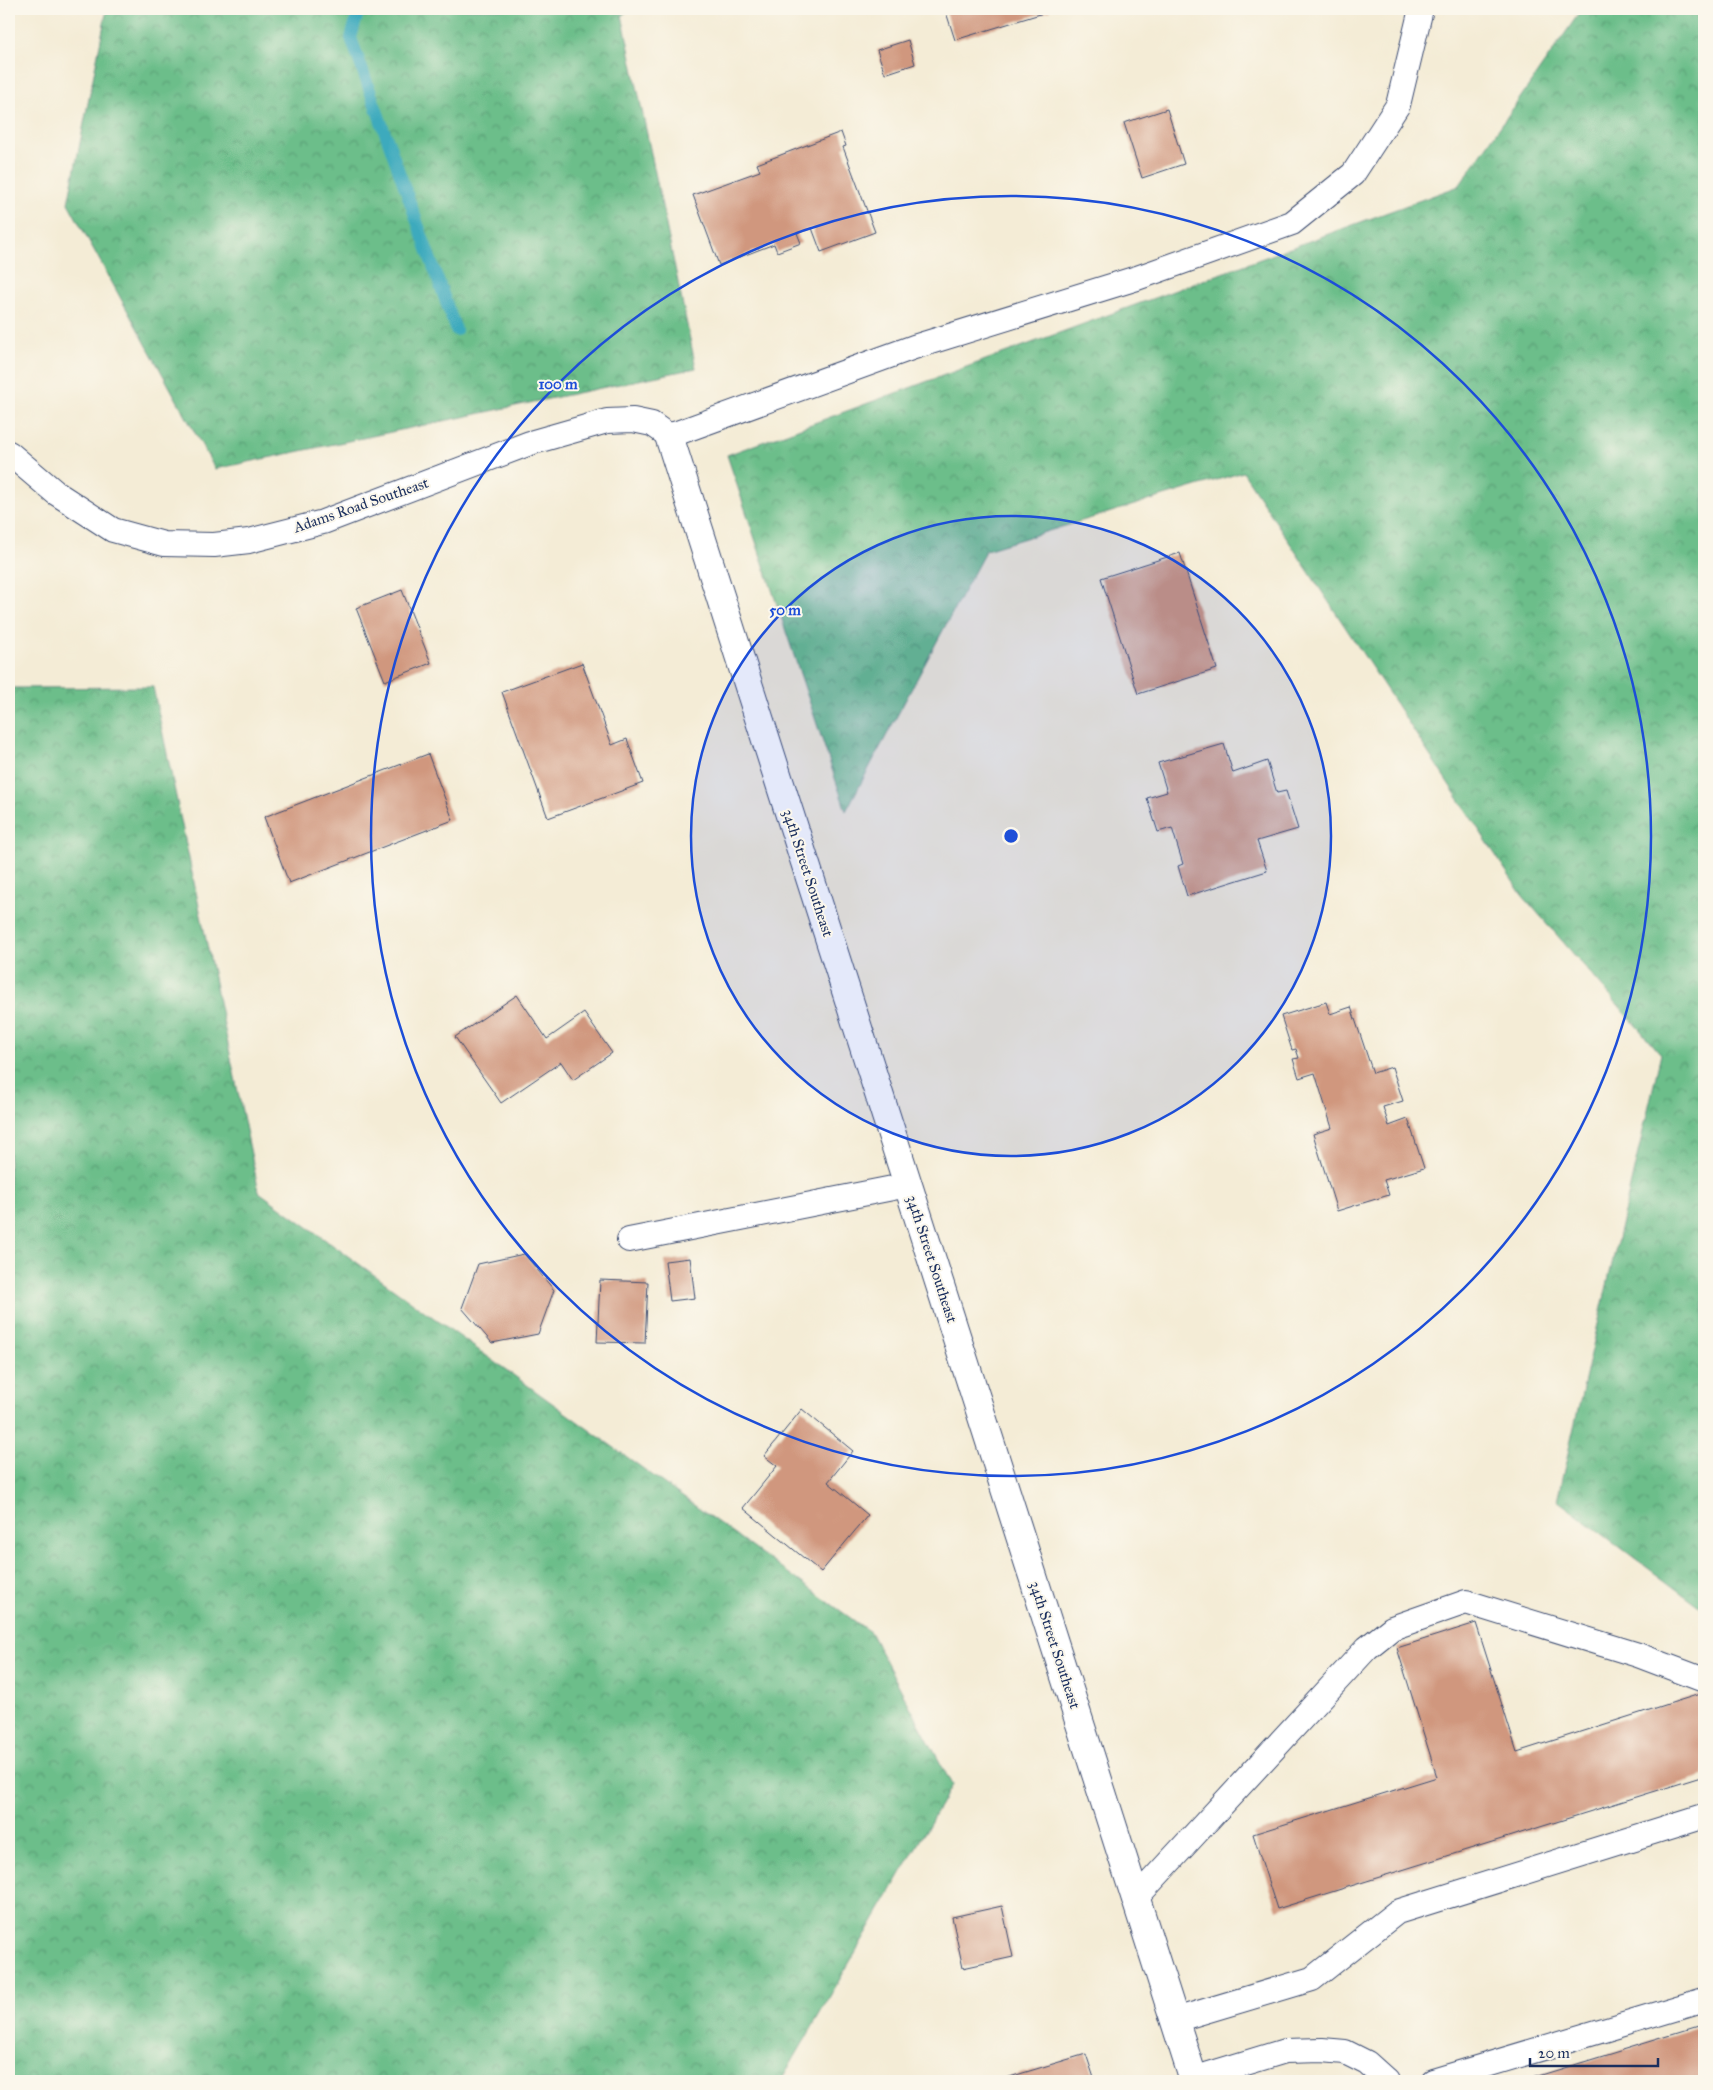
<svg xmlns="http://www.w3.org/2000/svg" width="1713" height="2090" viewBox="0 0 1713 2090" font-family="'IM FELL Great Primer',serif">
  <defs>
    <pattern id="forest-crowns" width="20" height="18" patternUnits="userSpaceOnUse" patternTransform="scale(1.25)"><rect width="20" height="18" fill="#6cbe8a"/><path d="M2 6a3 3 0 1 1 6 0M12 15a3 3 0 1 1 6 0" fill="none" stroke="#589b74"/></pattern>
  </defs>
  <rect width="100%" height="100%" fill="#fbf7ec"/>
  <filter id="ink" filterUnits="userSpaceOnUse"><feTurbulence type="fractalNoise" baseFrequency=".02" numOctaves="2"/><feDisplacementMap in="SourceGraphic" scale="10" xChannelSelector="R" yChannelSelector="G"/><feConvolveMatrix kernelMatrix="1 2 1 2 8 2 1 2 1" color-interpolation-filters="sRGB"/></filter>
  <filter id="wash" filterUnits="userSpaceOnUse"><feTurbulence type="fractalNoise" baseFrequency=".0096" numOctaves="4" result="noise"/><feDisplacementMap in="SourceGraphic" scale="20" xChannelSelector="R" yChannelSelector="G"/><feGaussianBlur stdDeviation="1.12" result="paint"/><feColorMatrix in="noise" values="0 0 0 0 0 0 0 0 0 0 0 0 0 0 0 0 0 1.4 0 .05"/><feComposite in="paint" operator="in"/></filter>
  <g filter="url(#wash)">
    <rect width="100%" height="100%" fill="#f4ecd6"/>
    <g fill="url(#forest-crowns)" stroke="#447674">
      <polygon points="107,9 631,9 622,15 696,368 215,469 68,203"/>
      <polygon points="1582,9 1704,9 1704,1610 1557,1500 1661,1054 1522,895 1243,472 986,550 846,811 727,455 1459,186"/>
      <polygon points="153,687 259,1192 870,1632 952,1785 781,2081 9,2081 9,688"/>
    </g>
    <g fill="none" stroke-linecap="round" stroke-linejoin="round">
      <polyline stroke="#3eaabd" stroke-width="12" points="359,9 351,38 456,330"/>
    </g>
    <g id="blocks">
      <g fill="#d0977e">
        <polygon points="945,9 1049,9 1050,11 955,40"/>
        <polygon points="908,40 915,64 885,74 877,50"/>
        <polygon points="1167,109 1184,164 1142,178 1124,123"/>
        <polygon points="841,132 846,146 843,147 875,232 821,252 812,228 797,233 801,243 777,252 774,244 719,265 693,195 760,171 757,164"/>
        <polygon points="1180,553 1217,669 1138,694 1101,578"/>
        <polygon points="402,590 431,663 385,681 356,608"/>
        <polygon points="582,663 612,745 627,739 643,783 548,818 502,692"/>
        <polygon points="1224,744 1233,773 1267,761 1277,793 1286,791 1298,829 1257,841 1267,871 1187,896 1178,866 1183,864 1172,828 1158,832 1147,798 1167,792 1158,763"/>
        <polygon points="428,754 453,820 289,883 264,817"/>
        <polygon points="517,995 547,1039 584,1013 612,1053 573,1080 561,1062 501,1103 455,1037"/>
        <polygon points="1326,1002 1330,1014 1351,1007 1373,1073 1392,1067 1403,1101 1383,1107 1389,1126 1408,1119 1424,1168 1384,1180 1389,1195 1337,1211 1313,1134 1332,1128 1315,1073 1299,1078 1293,1059 1299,1058 1296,1049 1292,1050 1281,1016"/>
        <polygon points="524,1254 554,1290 538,1334 492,1343 462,1308 478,1264"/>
        <polygon points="690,1258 695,1298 670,1301 665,1261"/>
        <polygon points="600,1280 648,1282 645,1343 597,1342"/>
        <polygon points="802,1409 853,1451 828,1482 868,1515 821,1572 743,1508 777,1466 764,1456"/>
        <polygon points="1476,1623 1517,1752 1703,1693 1704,1776 1277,1909 1253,1834 1437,1777 1397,1648"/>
        <polygon points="1002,1906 1013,1957 963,1968 952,1917"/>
        <polygon points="1704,2025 1704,2081 1522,2081"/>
        <polygon points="1086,2054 1095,2081 1003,2081 1003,2079"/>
      </g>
    </g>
  </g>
  <g filter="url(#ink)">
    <use href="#blocks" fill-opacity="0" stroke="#3c4b70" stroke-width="1"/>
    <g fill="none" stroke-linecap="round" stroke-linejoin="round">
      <defs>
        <g id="lane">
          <polyline points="9,453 56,493 113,530 164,544 214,545 249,541 323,522 530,443 607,421 633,420 652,424 669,436 914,347 1137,278 1292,223 1353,174 1398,105 1421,9"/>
          <polyline points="629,1240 908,1185"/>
          <polyline points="1136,1898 1367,1648 1392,1628 1466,1602 1638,1655 1704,1680"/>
          <polyline points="1175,2020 1312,1979 1397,1912 1704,1816"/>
          <polyline points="1193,2079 1285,2051 1322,2050 1345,2052 1367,2063 1387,2081"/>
          <polyline points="1433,2081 1704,2000"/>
        </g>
        <polyline id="street" points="669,436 1194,2081"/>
      </defs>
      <use href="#lane" stroke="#3c4b70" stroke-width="26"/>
      <use href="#street" stroke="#3c4b70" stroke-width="30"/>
      <use href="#lane" stroke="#fff" stroke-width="24"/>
      <use href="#street" stroke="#fff" stroke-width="28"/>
    </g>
  </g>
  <circle cx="1011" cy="836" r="320" fill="#1d4ed8" fill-opacity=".12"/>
  <g fill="none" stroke="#1d4ed8" stroke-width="2.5">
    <circle cx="1011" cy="836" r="320"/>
    <circle cx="1011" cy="836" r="640"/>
  </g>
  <g text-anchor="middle" stroke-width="4" stroke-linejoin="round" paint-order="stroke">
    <g font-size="15" fill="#1b2f5e" stroke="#fbf7ec">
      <text transform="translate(361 505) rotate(-19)" y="5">Adams Road Southeast</text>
      <text transform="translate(808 873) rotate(72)" y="5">34th Street Southeast</text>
      <text transform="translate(932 1259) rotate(72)" y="5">34th Street Southeast</text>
      <text transform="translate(1055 1645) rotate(72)" y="5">34th Street Southeast</text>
    </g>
  </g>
  <circle cx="1011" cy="836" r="8" fill="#1d4ed8" stroke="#fbf7ec" stroke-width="2.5"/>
  <g font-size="15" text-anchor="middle" font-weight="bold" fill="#1d4ed8" stroke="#fbf7ec" stroke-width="4" stroke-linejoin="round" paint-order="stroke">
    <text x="558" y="389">100 m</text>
    <text x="785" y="615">50 m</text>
  </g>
  <rect width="1713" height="2090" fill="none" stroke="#fbf7ec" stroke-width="30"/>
  <path d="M1530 2058v8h128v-8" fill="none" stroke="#1b2f5e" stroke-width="2.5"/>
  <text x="1538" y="2058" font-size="15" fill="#1b2f5e" stroke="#fbf7ec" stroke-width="4" paint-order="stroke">20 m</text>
</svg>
